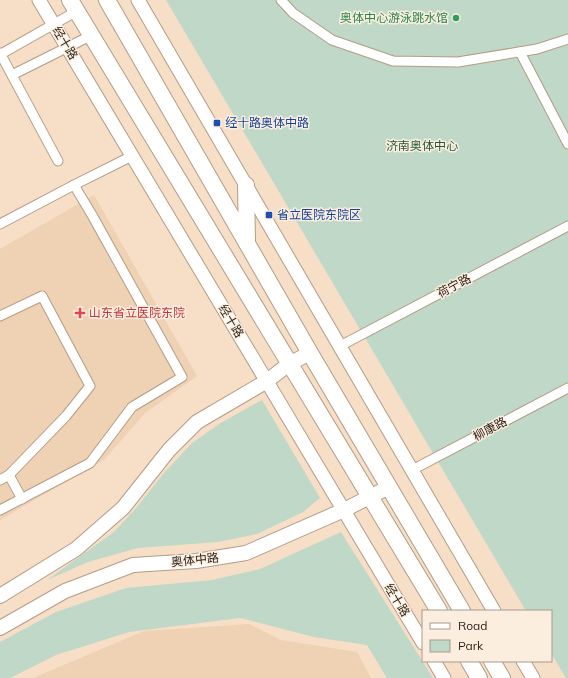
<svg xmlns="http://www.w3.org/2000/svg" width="568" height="678" viewBox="0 0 568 678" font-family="Mulish,'Noto Sans SC',sans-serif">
  <rect width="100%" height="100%" fill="#f7dec6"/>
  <g fill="#efd1b3">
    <polygon points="94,195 197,376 145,413 104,460 0,520 0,249"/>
    <polygon points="249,624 281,640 357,652 371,678 33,678 144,631"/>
  </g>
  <g fill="#bfd8c7">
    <polygon points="166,0 568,0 568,678 566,678 551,653 551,611 526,611"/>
    <polygon points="262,400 320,498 303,512 257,534 218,542 138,548 88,562 47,580 114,532 137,507 164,473 192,443 219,424"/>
    <polygon points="341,532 433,678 387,678 367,645 314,637 240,618 129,632 56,655 10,678 0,678 0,642 56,612 126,588 212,580 260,569"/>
  </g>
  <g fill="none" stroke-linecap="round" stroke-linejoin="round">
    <defs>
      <g id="street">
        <polyline points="281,0 293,13 332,40 393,61 458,62 537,49 568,39"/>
        <polyline points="520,52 568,144"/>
        <polyline points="0,53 58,161"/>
        <polyline points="1,54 77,11"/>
        <polyline points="12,75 92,35"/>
        <polyline points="0,224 74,185 132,156"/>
        <polyline points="0,316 42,296 90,386 66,416 9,475 0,480"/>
        <polyline points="340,346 568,226"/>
        <polyline points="412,470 568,388"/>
        <polyline points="9,475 22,499"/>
        <polyline points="0,510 90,463 132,407 182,377 92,215 74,185"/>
      </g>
      <g id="secondary">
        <polyline points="39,0 423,643"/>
        <polyline points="138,0 494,611"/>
        <polyline points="434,661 444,678"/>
        <polyline points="523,661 533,678"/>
      </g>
      <g id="primary">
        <polyline points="0,596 76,549 123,508 169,450 197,422 267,381 289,364 310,353"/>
        <polyline points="0,628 65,591 133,565 196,561 246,553 344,510 389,487"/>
      </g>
      <g id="highway">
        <polyline points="70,0 439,611"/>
        <polyline points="107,0 310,353 462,611"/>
        <polyline points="246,185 247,243"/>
        <polyline points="469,661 479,678"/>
        <polyline points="492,661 502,678"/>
      </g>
    </defs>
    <use href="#street" stroke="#b39c85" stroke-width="11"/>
    <use href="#secondary" stroke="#b39c85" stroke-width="15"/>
    <use href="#primary" stroke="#b39c85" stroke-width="16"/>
    <use href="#highway" stroke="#b39c85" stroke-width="18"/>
    <use href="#street" stroke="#fff" stroke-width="9"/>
    <use href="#secondary" stroke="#fff" stroke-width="13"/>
    <use href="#primary" stroke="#fff" stroke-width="14"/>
    <use href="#highway" stroke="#fff" stroke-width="16"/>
  </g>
  <circle fill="#2e9e5b" stroke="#fceedf" stroke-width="1.5" cx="456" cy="18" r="4"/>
  <g fill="#1a4fb4" stroke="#fceedf" stroke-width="1.5">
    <rect x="213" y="119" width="8" height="8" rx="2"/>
    <rect x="265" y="211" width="8" height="8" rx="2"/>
  </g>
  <path fill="#e0444e" stroke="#fceedf" stroke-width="1.5" d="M78 307h4v4h4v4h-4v4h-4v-4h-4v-4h4z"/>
  <g text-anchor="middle" stroke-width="3" stroke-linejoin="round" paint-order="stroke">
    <g font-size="12" fill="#27864d" stroke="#fceedf" text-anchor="end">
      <text x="448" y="22">奥体中心游泳跳水馆</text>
    </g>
    <g font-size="12" fill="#281f16" stroke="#fceedf">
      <text transform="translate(65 43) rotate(59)" y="4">经十路</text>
      <text transform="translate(454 286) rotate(-28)" y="4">荷宁路</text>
      <text transform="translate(231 321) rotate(59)" y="4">经十路</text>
      <text transform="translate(490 429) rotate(-28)" y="4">柳康路</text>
      <text transform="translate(195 560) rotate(-6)" y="4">奥体中路</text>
      <text transform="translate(397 600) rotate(59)" y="4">经十路</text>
    </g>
    <g font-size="12" fill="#164399" stroke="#fceedf" text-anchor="start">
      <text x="225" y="127">经十路奥体中路</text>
      <text x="277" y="219">省立医院东院区</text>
    </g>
    <g font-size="12" fill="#22593a" stroke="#fceedf">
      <text x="422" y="150">济南奥体中心</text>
    </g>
    <g font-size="12" fill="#be3a42" stroke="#fceedf" text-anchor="start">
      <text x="89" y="317">山东省立医院东院</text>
    </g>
  </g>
  <rect x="422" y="610" width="130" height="52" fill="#fceedf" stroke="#a79b8f"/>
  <rect x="430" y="623" width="20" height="6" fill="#ffffff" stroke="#a79b8f"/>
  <text x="458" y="630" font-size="12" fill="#281f16">Road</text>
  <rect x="430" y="640" width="20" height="12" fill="#bfd8c7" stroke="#a79b8f"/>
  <text x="458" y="650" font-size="12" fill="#281f16">Park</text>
</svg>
